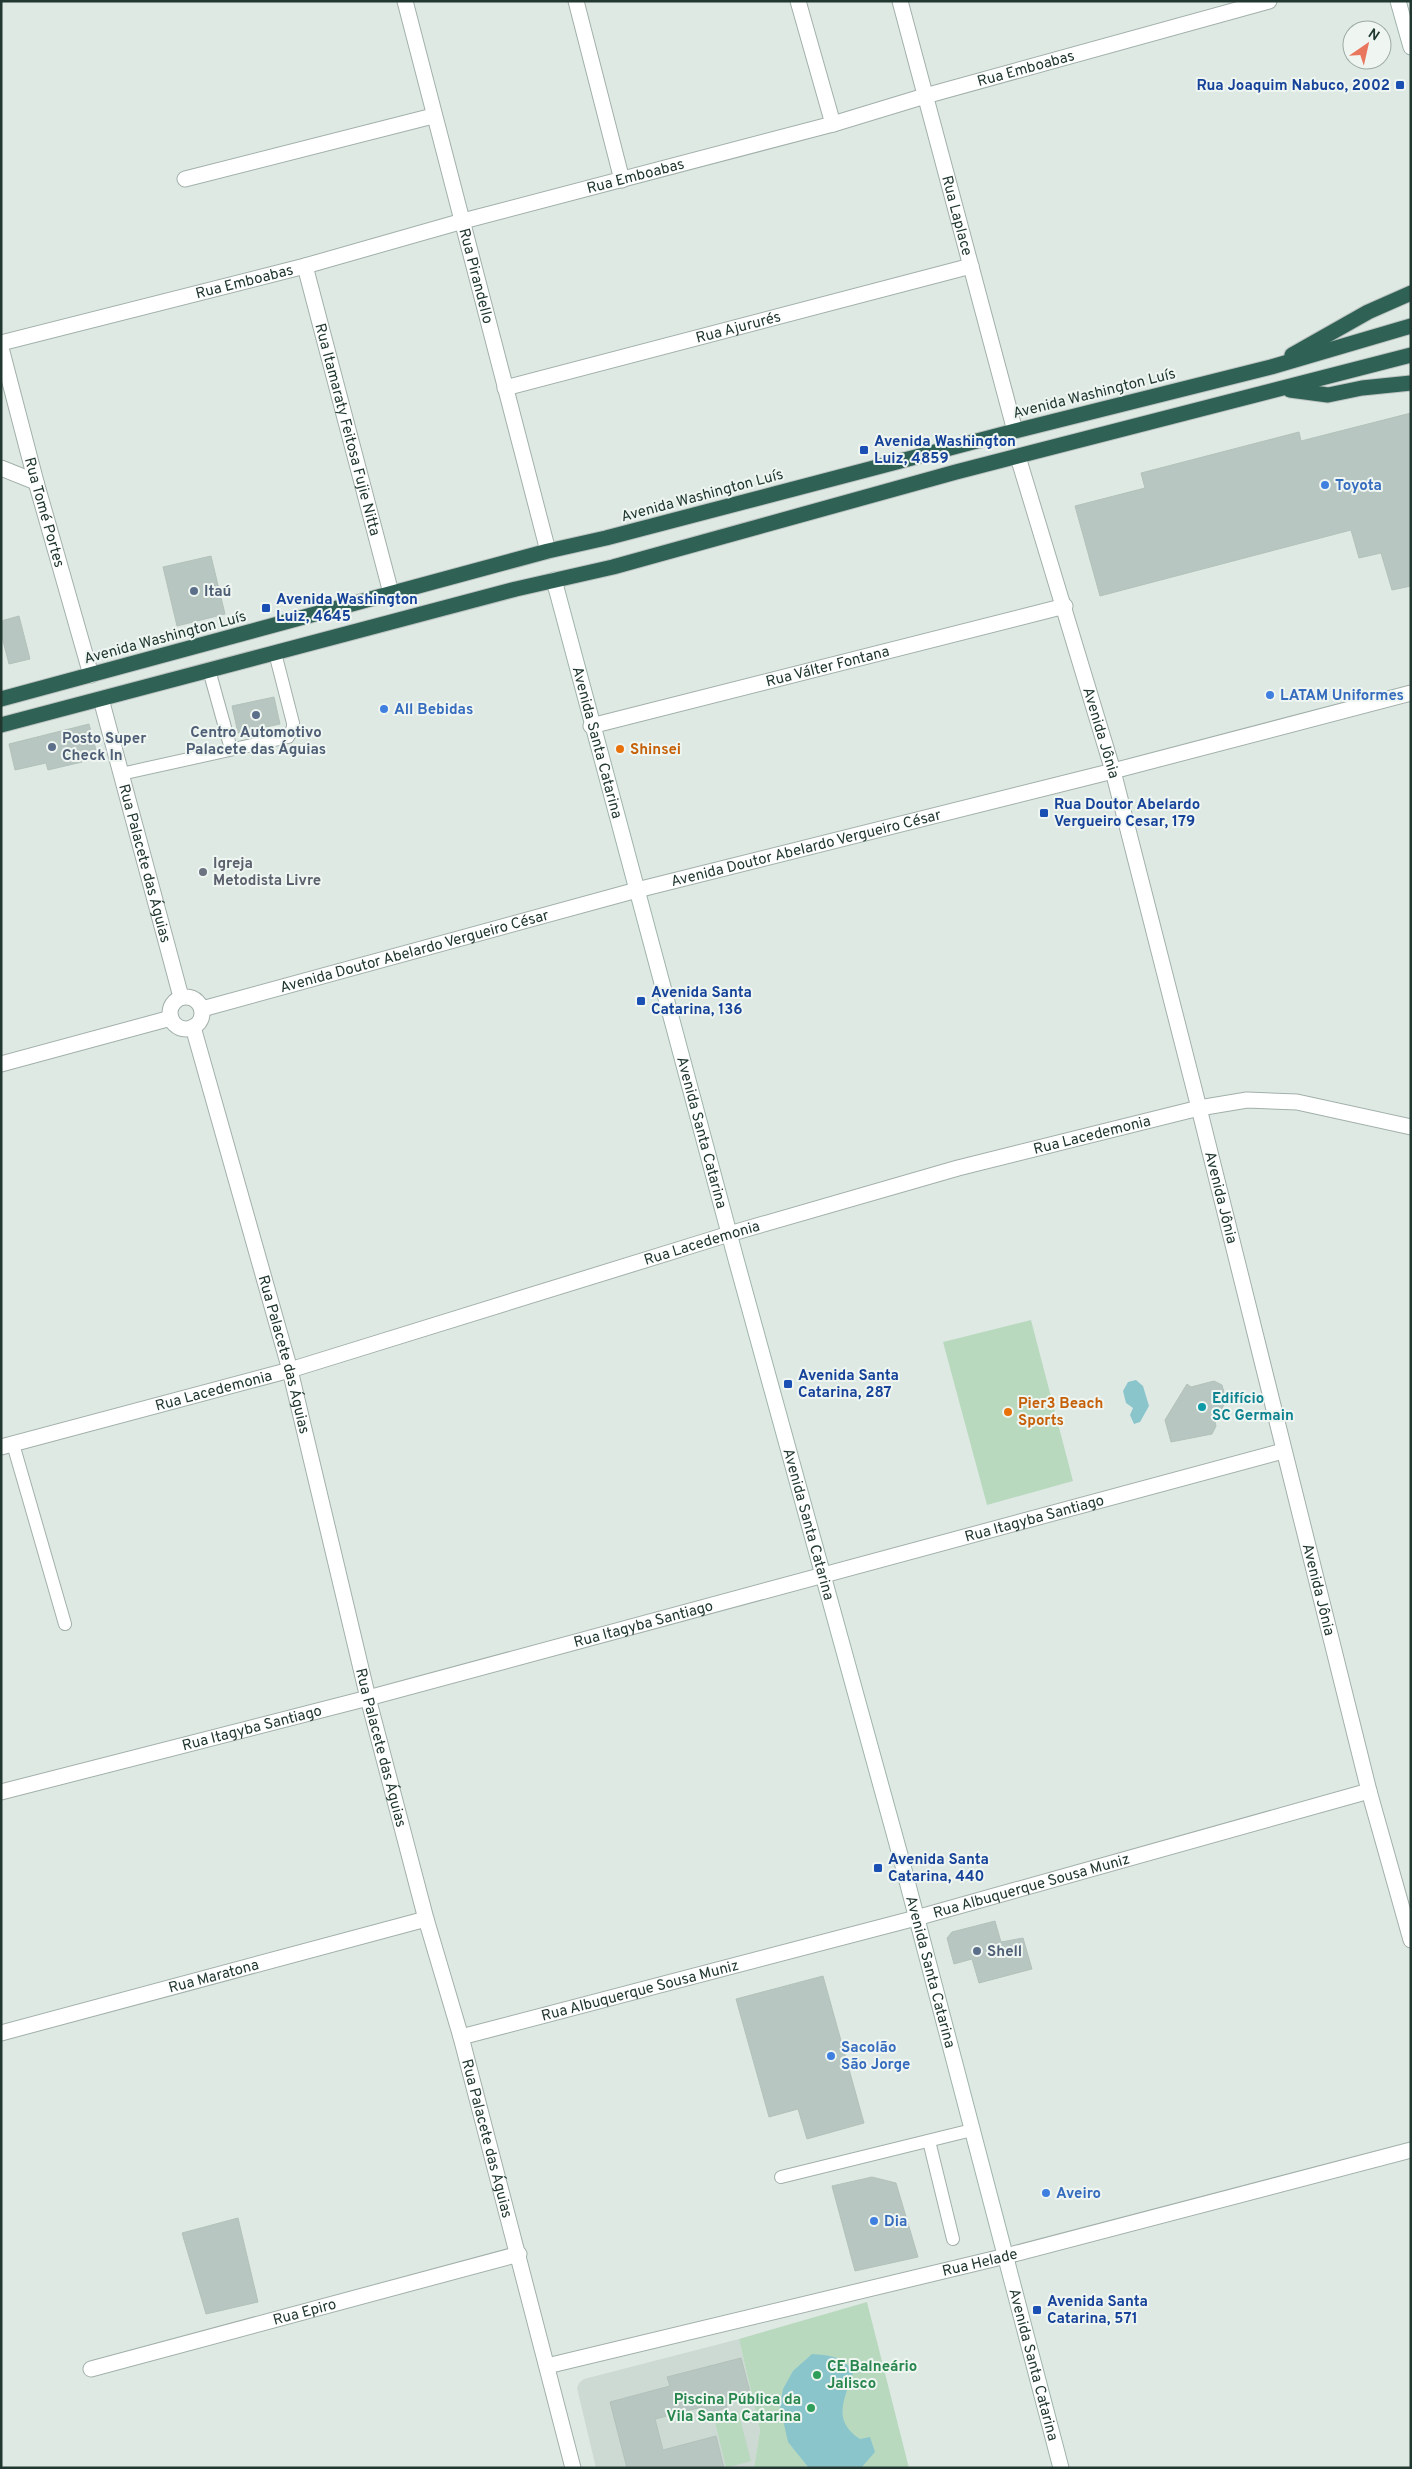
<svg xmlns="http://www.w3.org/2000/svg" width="1412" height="2469" viewBox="0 0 1412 2469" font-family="Overpass,sans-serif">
  <rect width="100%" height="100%" fill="#dfe9e4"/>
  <polygon fill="#cdd9d3" points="739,2339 760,2430 754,2468 596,2468 577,2388 579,2383 584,2379"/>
  <g fill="#b9d9bf">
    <polygon points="1031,1320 1073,1481 987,1505 943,1342"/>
    <polygon points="867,2302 909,2468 754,2468 760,2430 739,2339"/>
    <polygon points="738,2411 751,2461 726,2468 714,2417"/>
  </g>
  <g fill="#8ac5cb">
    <polygon points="1136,1380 1143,1386 1149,1406 1140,1422 1134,1424 1130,1415 1133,1408 1126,1403 1123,1391 1128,1382"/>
    <path d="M812 2354C828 2355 845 2356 853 2373 845 2399 831 2420 860 2439L870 2437 875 2452 861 2468H809L788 2442 780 2406 783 2389 793 2371Z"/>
  </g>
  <g fill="#b7c6c0" stroke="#b2c2ba">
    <polygon points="1411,413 1411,586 1392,590 1381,553 1359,558 1351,530 1100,596 1075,506 1145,488 1141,473 1299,432 1301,441"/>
    <polygon points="211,556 225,614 177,626 163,567"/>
    <polygon points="19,616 30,659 9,664 1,633 1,621"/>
    <polygon points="274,697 280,724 238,733 232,706"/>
    <polygon points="89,724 96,750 80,754 82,762 48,770 46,763 15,770 9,744"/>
    <polygon points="1214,1381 1222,1385 1226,1400 1222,1409 1212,1410 1216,1426 1212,1434 1171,1442 1165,1420 1187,1384 1191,1387"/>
    <polygon points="995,1921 1001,1942 1023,1938 1032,1969 979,1983 972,1959 954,1964 947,1938 952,1932"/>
    <polygon points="823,1976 864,2123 807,2139 798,2109 769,2117 736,1999"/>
    <polygon points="872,2177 896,2183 918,2257 855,2271 832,2186"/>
    <polygon points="238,2218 258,2302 206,2314 182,2233"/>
    <polygon points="741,2358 751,2396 726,2403 727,2408 704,2414 702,2407 655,2419 663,2450 716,2436 724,2468 627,2468 610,2402 670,2386 667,2377"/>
  </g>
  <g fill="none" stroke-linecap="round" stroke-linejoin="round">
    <defs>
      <g id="lane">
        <polyline points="209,670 231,749"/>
        <polyline points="121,774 288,737 293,728 293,723 275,653"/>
        <polyline points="13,1444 65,1624"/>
        <polyline points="929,2141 953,2239"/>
        <polyline points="781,2177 972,2130"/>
      </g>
      <g id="street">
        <path id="s1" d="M405 1 548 551"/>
        <polyline points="576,1 622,180"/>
        <polyline points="798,1 833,124"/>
        <path id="s2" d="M900 1 1015 431"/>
        <polyline points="185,179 433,116"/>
        <path id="s3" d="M305 266 391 593"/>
        <path id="s4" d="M1 343 305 266 463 221 833 124 925 96 1269 1"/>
        <path id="s5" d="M1 348 36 482 91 675"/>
        <path id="s6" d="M505 388 971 266"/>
        <path id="s7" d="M1018 457 1113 771 1199 1108 1369 1791 1411 1940"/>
        <polyline points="1,468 36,482"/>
        <path id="s8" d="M101 699 181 997"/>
        <path id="s9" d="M591 726 1065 606"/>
        <circle cx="186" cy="1013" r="16"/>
        <path id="s10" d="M202 1009 637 890 1113 771 1411 693"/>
        <path id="s11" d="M193 1027 290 1370 368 1698 426 1919 461 2037 573 2468"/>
        <polyline points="1,1064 171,1018"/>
        <path id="s12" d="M1 1447 290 1370 729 1234 958 1168 1199 1108 1247 1100 1297 1102 1411 1127"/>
        <path id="s13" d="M1 1792 368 1698 1283 1451"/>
        <path id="s14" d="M1 2033 426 1919"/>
        <path id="s15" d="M461 2037 916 1918 1369 1791"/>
        <path id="s16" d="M547 2366 1006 2256 1411 2150"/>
        <path id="s17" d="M91 2369 519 2254"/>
      </g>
      <g id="secondary">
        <polyline points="1398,1 1411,47"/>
        <path id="s18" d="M554 580 737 1263 902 1862 1061 2468"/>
      </g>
      <g id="highway">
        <polyline points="1292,355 1368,312 1411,293"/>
        <polyline points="1290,390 1328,395 1362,388 1411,383"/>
        <polyline points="1,699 548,551 606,538 1015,431 1271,367 1411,326"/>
        <polyline points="1,725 516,589 613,567 956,472 1411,355"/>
      </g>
    </defs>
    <use href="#lane" stroke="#a2b0aa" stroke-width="14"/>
    <use href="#street" stroke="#a2b0aa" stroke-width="17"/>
    <use href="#secondary" stroke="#9fb4ab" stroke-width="17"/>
    <use href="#highway" stroke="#bcc3c1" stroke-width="17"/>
    <use href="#lane" stroke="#fff" stroke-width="12"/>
    <use href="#street" stroke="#fff" stroke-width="15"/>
    <use href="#secondary" stroke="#fff" stroke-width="15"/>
    <use href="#highway" stroke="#2f6254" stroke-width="15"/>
  </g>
  <g fill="#1a4fb4" stroke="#eff6f2" stroke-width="2">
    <rect x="1395" y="80" width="10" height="10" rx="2.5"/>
    <rect x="859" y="445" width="10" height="10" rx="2.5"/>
    <rect x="261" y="603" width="10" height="10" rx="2.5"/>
    <rect x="1039" y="808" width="10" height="10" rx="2.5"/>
    <rect x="636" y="996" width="10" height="10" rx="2.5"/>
    <rect x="783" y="1379" width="10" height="10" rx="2.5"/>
    <rect x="873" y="1863" width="10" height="10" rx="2.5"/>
    <rect x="1032" y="2305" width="10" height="10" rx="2.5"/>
  </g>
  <g fill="#3f7fe0" stroke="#eff6f2" stroke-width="2">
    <circle cx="1325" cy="485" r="5"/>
    <circle cx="1270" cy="695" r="5"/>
    <circle cx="384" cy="709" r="5"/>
    <circle cx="831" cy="2056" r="5"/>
    <circle cx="1046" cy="2193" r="5"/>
    <circle cx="874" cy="2221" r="5"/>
  </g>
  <g fill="#5c6f8a" stroke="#eff6f2" stroke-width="2">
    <circle cx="194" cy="591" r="5"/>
    <circle cx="256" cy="715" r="5"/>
    <circle cx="52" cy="747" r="5"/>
    <circle cx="977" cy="1951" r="5"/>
  </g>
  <g fill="#e8710a" stroke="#eff6f2" stroke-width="2">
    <circle cx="620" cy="749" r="5"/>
    <circle cx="1008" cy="1412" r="5"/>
  </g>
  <circle fill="#6b7280" stroke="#eff6f2" stroke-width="2" cx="203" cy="872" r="5"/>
  <circle fill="#0f9aa8" stroke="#eff6f2" stroke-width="2" cx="1202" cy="1407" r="5"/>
  <g fill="#2e9e5b" stroke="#eff6f2" stroke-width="2">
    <circle cx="817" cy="2375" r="5"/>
    <circle cx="811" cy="2408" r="5"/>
  </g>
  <g text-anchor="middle" stroke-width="4" stroke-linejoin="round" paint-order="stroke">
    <g font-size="15" fill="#213830" stroke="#eff6f2">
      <text dy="5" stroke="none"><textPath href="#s4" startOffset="1061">Rua Emboabas</textPath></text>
      <text dy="5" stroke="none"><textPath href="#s4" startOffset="656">Rua Emboabas</textPath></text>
      <text dy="5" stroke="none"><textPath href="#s2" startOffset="222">Rua Laplace</textPath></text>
      <text dy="5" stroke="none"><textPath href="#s1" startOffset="284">Rua Pirandello</textPath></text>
      <text dy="5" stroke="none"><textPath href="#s4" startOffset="251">Rua Emboabas</textPath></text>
      <text dy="5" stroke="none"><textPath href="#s6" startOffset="241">Rua Ajururés</textPath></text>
      <text transform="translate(1094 393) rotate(-14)" y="5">Avenida Washington Luís</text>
      <text dy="5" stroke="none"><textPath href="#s3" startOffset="169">Rua Itamaraty Feitosa Fujie Nitta</textPath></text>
      <text transform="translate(702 495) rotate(-15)" y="5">Avenida Washington Luís</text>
      <text dy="5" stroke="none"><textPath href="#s5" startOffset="170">Rua Tomé Portes</textPath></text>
      <text transform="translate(165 637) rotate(-15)" y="5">Avenida Washington Luís</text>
      <text dy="5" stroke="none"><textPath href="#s9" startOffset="244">Rua Válter Fontana</textPath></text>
      <text dy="5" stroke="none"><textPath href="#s7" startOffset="288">Avenida Jônia</textPath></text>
      <text dy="5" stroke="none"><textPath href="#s18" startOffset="168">Avenida Santa Catarina</textPath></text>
      <text dy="5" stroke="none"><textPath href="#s10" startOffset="625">Avenida Doutor Abelardo Vergueiro César</textPath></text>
      <text dy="5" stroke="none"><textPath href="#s8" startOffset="170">Rua Palacete das Águias</textPath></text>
      <text dy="5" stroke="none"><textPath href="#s10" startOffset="220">Avenida Doutor Abelardo Vergueiro César</textPath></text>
      <text dy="5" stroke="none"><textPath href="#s18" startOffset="572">Avenida Santa Catarina</textPath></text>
      <text dy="5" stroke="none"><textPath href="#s12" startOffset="1135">Rua Lacedemonia</textPath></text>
      <text dy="5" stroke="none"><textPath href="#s7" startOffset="768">Avenida Jônia</textPath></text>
      <text dy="5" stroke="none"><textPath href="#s12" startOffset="730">Rua Lacedemonia</textPath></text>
      <text dy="5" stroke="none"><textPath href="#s11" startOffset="340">Rua Palacete das Águias</textPath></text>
      <text dy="5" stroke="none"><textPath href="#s12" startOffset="220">Rua Lacedemonia</textPath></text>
      <text dy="5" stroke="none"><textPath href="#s13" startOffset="1069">Rua Itagyba Santiago</textPath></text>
      <text dy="5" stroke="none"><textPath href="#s18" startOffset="978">Avenida Santa Catarina</textPath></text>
      <text dy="5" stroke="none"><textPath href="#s7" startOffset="1172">Avenida Jônia</textPath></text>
      <text dy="5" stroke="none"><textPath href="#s13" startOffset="664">Rua Itagyba Santiago</textPath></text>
      <text dy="5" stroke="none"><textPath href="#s13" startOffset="259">Rua Itagyba Santiago</textPath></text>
      <text dy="5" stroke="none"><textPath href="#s11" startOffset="745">Rua Palacete das Águias</textPath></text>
      <text dy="5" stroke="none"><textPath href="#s15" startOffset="590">Rua Albuquerque Sousa Muniz</textPath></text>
      <text dy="5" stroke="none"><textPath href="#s18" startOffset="1442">Avenida Santa Catarina</textPath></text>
      <text dy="5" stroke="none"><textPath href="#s14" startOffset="220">Rua Maratona</textPath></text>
      <text dy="5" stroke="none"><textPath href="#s15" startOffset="185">Rua Albuquerque Sousa Muniz</textPath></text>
      <text dy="5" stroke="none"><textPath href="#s11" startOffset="1150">Rua Palacete das Águias</textPath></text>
      <text dy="5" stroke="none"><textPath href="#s16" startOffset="445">Rua Helade</textPath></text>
      <text dy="5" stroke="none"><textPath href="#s17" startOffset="221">Rua Epiro</textPath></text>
      <text dy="5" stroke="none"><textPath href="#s18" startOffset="1848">Avenida Santa Catarina</textPath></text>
    </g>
    <g font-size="15" font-weight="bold" fill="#164399" stroke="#eff6f2" text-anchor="start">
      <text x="1390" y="90" text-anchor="end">Rua Joaquim Nabuco, 2002</text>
      <text x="874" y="446">Avenida Washington<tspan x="874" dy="17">Luiz, 4859</tspan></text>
      <text x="276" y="604">Avenida Washington<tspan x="276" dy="17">Luiz, 4645</tspan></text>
      <text x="1054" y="809">Rua Doutor Abelardo<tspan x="1054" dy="17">Vergueiro Cesar, 179</tspan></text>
      <text x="651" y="997">Avenida Santa<tspan x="651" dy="17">Catarina, 136</tspan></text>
      <text x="798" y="1380">Avenida Santa<tspan x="798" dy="17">Catarina, 287</tspan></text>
      <text x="888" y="1864">Avenida Santa<tspan x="888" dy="17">Catarina, 440</tspan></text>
      <text x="1047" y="2306">Avenida Santa<tspan x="1047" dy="17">Catarina, 571</tspan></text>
    </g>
    <g font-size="15" font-weight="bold" fill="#366cbe" stroke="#eff6f2" text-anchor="start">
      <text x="1335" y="490">Toyota</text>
      <text x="1280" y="700">LATAM Uniformes</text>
      <text x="394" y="714">All Bebidas</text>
      <text x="841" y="2052">Sacolão<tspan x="841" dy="17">São Jorge</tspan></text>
      <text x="1056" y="2198">Aveiro</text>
      <text x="884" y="2226">Dia</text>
    </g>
    <g font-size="15" font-weight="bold" fill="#4e5e75" stroke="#eff6f2" text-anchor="start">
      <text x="204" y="596">Itaú</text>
      <text x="256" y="737" text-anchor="middle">Centro Automotivo<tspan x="256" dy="17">Palacete das Águias</tspan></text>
      <text x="62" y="743">Posto Super<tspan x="62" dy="17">Check In</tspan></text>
      <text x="987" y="1956">Shell</text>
    </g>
    <g font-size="15" font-weight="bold" fill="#c56008" stroke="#eff6f2" text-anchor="start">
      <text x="630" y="754">Shinsei</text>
      <text x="1018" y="1408">Pier3 Beach<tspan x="1018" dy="17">Sports</tspan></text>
    </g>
    <g font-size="15" font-weight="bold" fill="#5b616d" stroke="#eff6f2" text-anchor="start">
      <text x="213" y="868">Igreja<tspan x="213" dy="17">Metodista Livre</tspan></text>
    </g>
    <g font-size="15" font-weight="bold" fill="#0d838f" stroke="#eff6f2" text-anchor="start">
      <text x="1212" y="1403">Edifício<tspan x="1212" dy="17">SC Germain</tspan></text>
    </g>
    <g font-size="15" font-weight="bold" fill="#27864d" stroke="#eff6f2" text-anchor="start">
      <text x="827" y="2371">CE Balneário<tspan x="827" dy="17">Jalisco</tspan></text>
      <text x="801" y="2404" text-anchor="end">Piscina Pública da<tspan x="801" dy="17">Vila Santa Catarina</tspan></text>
    </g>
  </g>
  <rect width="1412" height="2469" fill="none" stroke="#213830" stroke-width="5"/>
  <g transform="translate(1367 45) rotate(34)"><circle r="24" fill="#eff6f2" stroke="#9daaa4"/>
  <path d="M0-4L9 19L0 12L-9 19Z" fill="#e9775d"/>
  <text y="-8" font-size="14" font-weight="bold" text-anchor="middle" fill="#213830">N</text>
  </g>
</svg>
